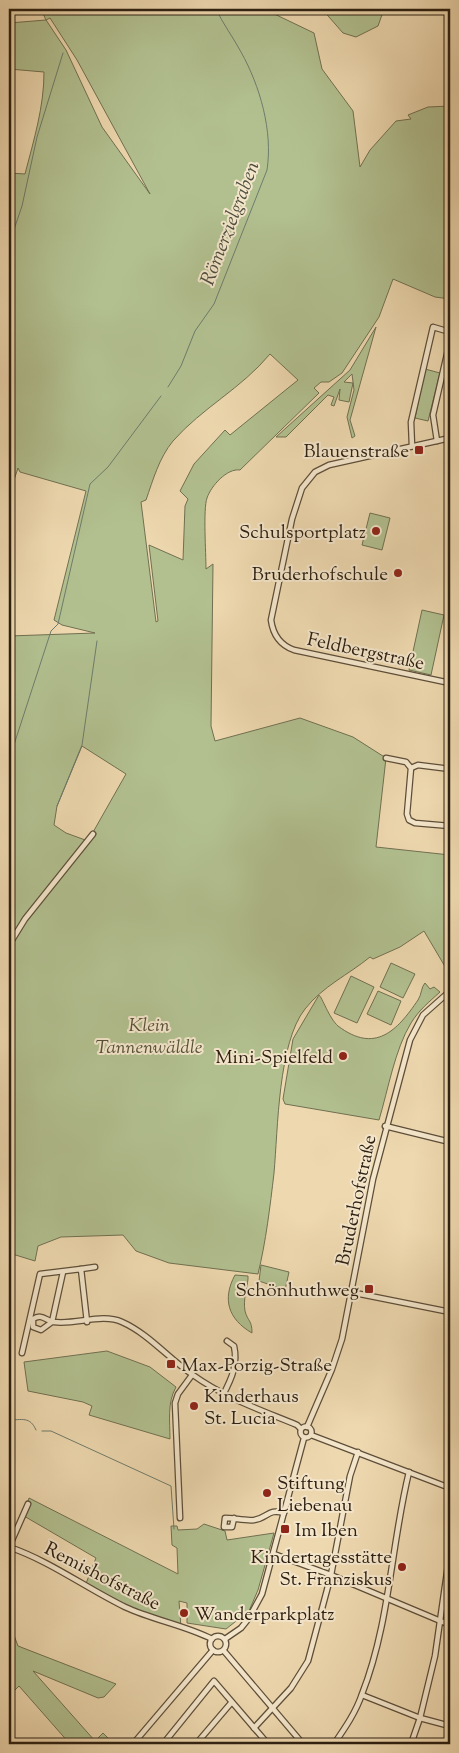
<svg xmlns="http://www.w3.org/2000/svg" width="459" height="1753" viewBox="0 0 459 1753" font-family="'Sorts Mill Goudy',serif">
  <rect width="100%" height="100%" fill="#eed8af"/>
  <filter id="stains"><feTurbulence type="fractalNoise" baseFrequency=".004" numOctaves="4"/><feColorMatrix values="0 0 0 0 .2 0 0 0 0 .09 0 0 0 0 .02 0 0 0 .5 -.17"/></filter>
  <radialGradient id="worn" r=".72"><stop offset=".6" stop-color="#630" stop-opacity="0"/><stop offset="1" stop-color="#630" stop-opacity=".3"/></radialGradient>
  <g fill="#b2c090" stroke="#707051" fill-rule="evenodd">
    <path d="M41 9H264L314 33 322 69 353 111 360 167 370 150 396 121 411 119 408 115 428 107 450 106V299L435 297 393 279 379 317 342 373 329 382H321L314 388 319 393 240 470C227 468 211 486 207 498 203 509 206 553 206 569L213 564 211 726 215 741 300 718 353 737 386 758 376 847 450 855V975L424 931 400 947 373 959 370 957C348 975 323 986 305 1009 278 1043 278 1129 274 1173 270 1207 266 1241 258 1274L169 1263 136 1251 123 1235 61 1237 38 1246 35 1261 9 1253V636L95 633 62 625 54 620 86 491 20 472 18 468 9 495V173L25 174C34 139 44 107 44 72L9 69V23L46 20ZM50 18 77 60 150 194 102 127 66 50 46 20ZM270 354 298 380 230 435 225 430 194 464 180 491 188 499 185 506 183 560 149 545 158 621 156 622 141 502 146 500C153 480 159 458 173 441 202 408 242 388 270 354ZM82 746 126 774 88 841 66 833 54 825 57 806Z"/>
    <polygon points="322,9 384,9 378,26 356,37 343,33"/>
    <polygon points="376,327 350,420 355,436 352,438 347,417 354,390 352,374 344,382 353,383 349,402 339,400 340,389 334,406 331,405 334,397 328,395 286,437 276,437 350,370"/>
    <polygon points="425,369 440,373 428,421 415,418"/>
    <polygon points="370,513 390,518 382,550 362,545"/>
    <polygon points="422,610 444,615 431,675 409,670"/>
    <polygon points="391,963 415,974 403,998 380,987"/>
    <polygon points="351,976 374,987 357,1023 334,1013"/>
    <path d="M425 983 430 989 434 987 440 992C429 1002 419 1010 411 1023 395 1049 388 1090 379 1120L285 1104 283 1099 293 1039 319 995C322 997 329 1018 338 1026 375 1054 397 1031 418 1000 422 994 421 987 425 983Z"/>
    <polygon points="378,991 401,1001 391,1025 367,1014"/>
    <polygon points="261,1265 289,1272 285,1290 259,1281"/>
    <path d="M235 1275 248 1276V1279C247 1289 243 1299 245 1311 248 1322 252 1320 252 1333 228 1319 222 1299 235 1275Z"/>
    <path d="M107 1351 150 1367 176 1387C167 1403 170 1421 170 1439L89 1415 92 1406 83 1402 28 1391 24 1362Z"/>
    <polygon points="29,1498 178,1574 177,1548 172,1545 171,1526 177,1526 178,1530 197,1529 204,1524 225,1531 227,1540 274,1533 258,1590 249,1611 226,1629 187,1623 187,1603 179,1601 181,1628 153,1619 85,1586 96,1558 24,1516"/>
    <polygon points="9,1622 18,1646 116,1684 104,1697 98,1698 33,1671 95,1741 103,1733 114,1744 70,1744 19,1686 15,1690 9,1684"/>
  </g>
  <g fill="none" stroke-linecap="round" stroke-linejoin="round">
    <g stroke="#6e7c6c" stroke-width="1">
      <polyline points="9,244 22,206 37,137 63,53"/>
      <path d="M168 387 181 366 195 331 214 304 267 170C273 131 260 86 241 52 233 37 223 24 216 9"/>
      <polyline points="9,760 51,631 58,624 90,484 108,467 161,396"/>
      <polyline points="57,806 82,745 97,641"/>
      <path d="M9 1420C22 1420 30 1416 36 1430"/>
      <polyline points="42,1431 51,1431 171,1486 174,1529"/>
    </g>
    <defs>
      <g id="minor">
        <path d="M450 438 329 465 315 472 302 488 292 519 271 620C273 635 280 645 294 650L450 683"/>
        <polyline points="437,441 433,415 450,341"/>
        <polyline points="412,446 411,422 433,327 450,332"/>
        <polyline points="386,758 406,762 411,768 407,814 409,820 415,823 450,826"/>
        <polyline points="411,768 418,765 450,769"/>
        <polyline points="9,945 25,919 93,834"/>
        <polyline points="385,1126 450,1142"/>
        <polyline points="81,1269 95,1267"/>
        <path d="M63 1272 52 1322 41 1330 33 1327V1319C42 1313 46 1321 54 1322 76 1325 102 1313 122 1322 149 1334 169 1359 193 1375 225 1398 261 1410 297 1425L301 1429"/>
        <polyline points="350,1292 450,1312"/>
        <polyline points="22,1353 40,1274 81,1269 87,1322"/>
        <path d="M223 1395C232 1378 238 1364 234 1346L227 1341"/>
        <circle cx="306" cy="1432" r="5.5"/>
        <polyline points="307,1427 332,1369 342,1339 373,1179 410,1040 423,1015 450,991"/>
        <polyline points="311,1435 450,1488"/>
        <polyline points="180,1518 175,1403 178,1394 192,1375"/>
        <path d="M234 1518 232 1527H224L225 1518C234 1518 245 1521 254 1520 268 1518 268 1508 284 1513"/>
        <path d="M9 1547C50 1561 86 1588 125 1607 153 1620 184 1625 212 1639"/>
        <polyline points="9,1547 28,1504"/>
        <polyline points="274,1554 331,1575 450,1625"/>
        <circle cx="218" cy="1644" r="8"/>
        <polyline points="225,1639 241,1628 249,1618 262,1594 304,1438"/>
        <polyline points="224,1651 303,1744"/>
        <polyline points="362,1695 420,1718 450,1726"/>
        <polyline points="254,1728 291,1688 308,1661 331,1575 350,1476 358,1452"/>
        <polyline points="133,1744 213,1650"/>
        <polyline points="163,1744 214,1681 268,1744"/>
        <polyline points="196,1744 231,1703"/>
        <path d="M334 1744C345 1728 356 1712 362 1694 390 1623 391 1545 409 1472"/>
        <polyline points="411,1744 420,1718 435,1656 450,1551"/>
      </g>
    </defs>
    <use href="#minor" stroke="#5d4e39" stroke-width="7"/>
    <use href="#minor" stroke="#f4e6cb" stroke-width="4.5"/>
  </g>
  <g fill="#8f2418" stroke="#f4e6cb" stroke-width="2">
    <rect x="414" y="445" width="10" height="10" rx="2.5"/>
    <circle cx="376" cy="531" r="5"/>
    <circle cx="398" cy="573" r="5"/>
    <circle cx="343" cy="1056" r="5"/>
    <rect x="364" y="1284" width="10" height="10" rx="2.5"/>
    <rect x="166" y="1359" width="10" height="10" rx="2.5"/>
    <circle cx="194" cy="1406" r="5"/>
    <circle cx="267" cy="1493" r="5"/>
    <rect x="280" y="1524" width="10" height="10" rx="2.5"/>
    <circle cx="402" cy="1567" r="5"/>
    <circle cx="184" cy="1613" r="5"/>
  </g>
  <g text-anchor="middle" stroke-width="4" stroke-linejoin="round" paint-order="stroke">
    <g font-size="19" fill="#2d2012" stroke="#f4e6cb" text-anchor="end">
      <text x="409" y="457">Blauenstraße</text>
      <text x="366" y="538">Schulsportplatz</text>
      <text x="388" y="580">Bruderhofschule</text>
      <text x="333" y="1063">Mini-Spielfeld</text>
      <text x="359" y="1296">Schönhuthweg</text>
      <text x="181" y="1371" text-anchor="start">Max-Porzig-Straße</text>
      <text x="204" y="1402" text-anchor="start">Kinderhaus<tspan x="204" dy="22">St. Lucia</tspan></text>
      <text x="277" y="1489" text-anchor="start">Stiftung<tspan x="277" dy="22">Liebenau</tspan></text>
      <text x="295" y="1536" text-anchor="start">Im Iben</text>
      <text x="392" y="1563">Kindertagesstätte<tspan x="392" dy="22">St. Franziskus</tspan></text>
      <text x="194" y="1620" text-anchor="start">Wanderparkplatz</text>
    </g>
    <g font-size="19" fill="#2d2012" stroke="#f4e6cb">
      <text transform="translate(366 650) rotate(12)" y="7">Feldbergstraße</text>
      <text transform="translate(355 1200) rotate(-78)" y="7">Bruderhofstraße</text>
      <text transform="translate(103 1575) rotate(27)" y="7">Remishofstraße</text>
    </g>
    <g font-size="19" font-style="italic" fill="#555038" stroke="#f4e6cb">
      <text x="149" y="1031">Klein<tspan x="149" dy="22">Tannenwäldle</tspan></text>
    </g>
    <g font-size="20" font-style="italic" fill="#4d4e3f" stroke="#f4e6cb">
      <text transform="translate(229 223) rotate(-69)" y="7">Römerzielgraben</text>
    </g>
  </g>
  <rect width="459" height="1753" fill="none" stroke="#eed8af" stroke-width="30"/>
  <rect x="10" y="10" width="439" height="1733" fill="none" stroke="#2d2012" stroke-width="2.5"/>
  <rect x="15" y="15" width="429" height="1723" fill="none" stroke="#2d2012"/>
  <rect width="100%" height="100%" filter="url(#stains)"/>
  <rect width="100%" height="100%" fill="url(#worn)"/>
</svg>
